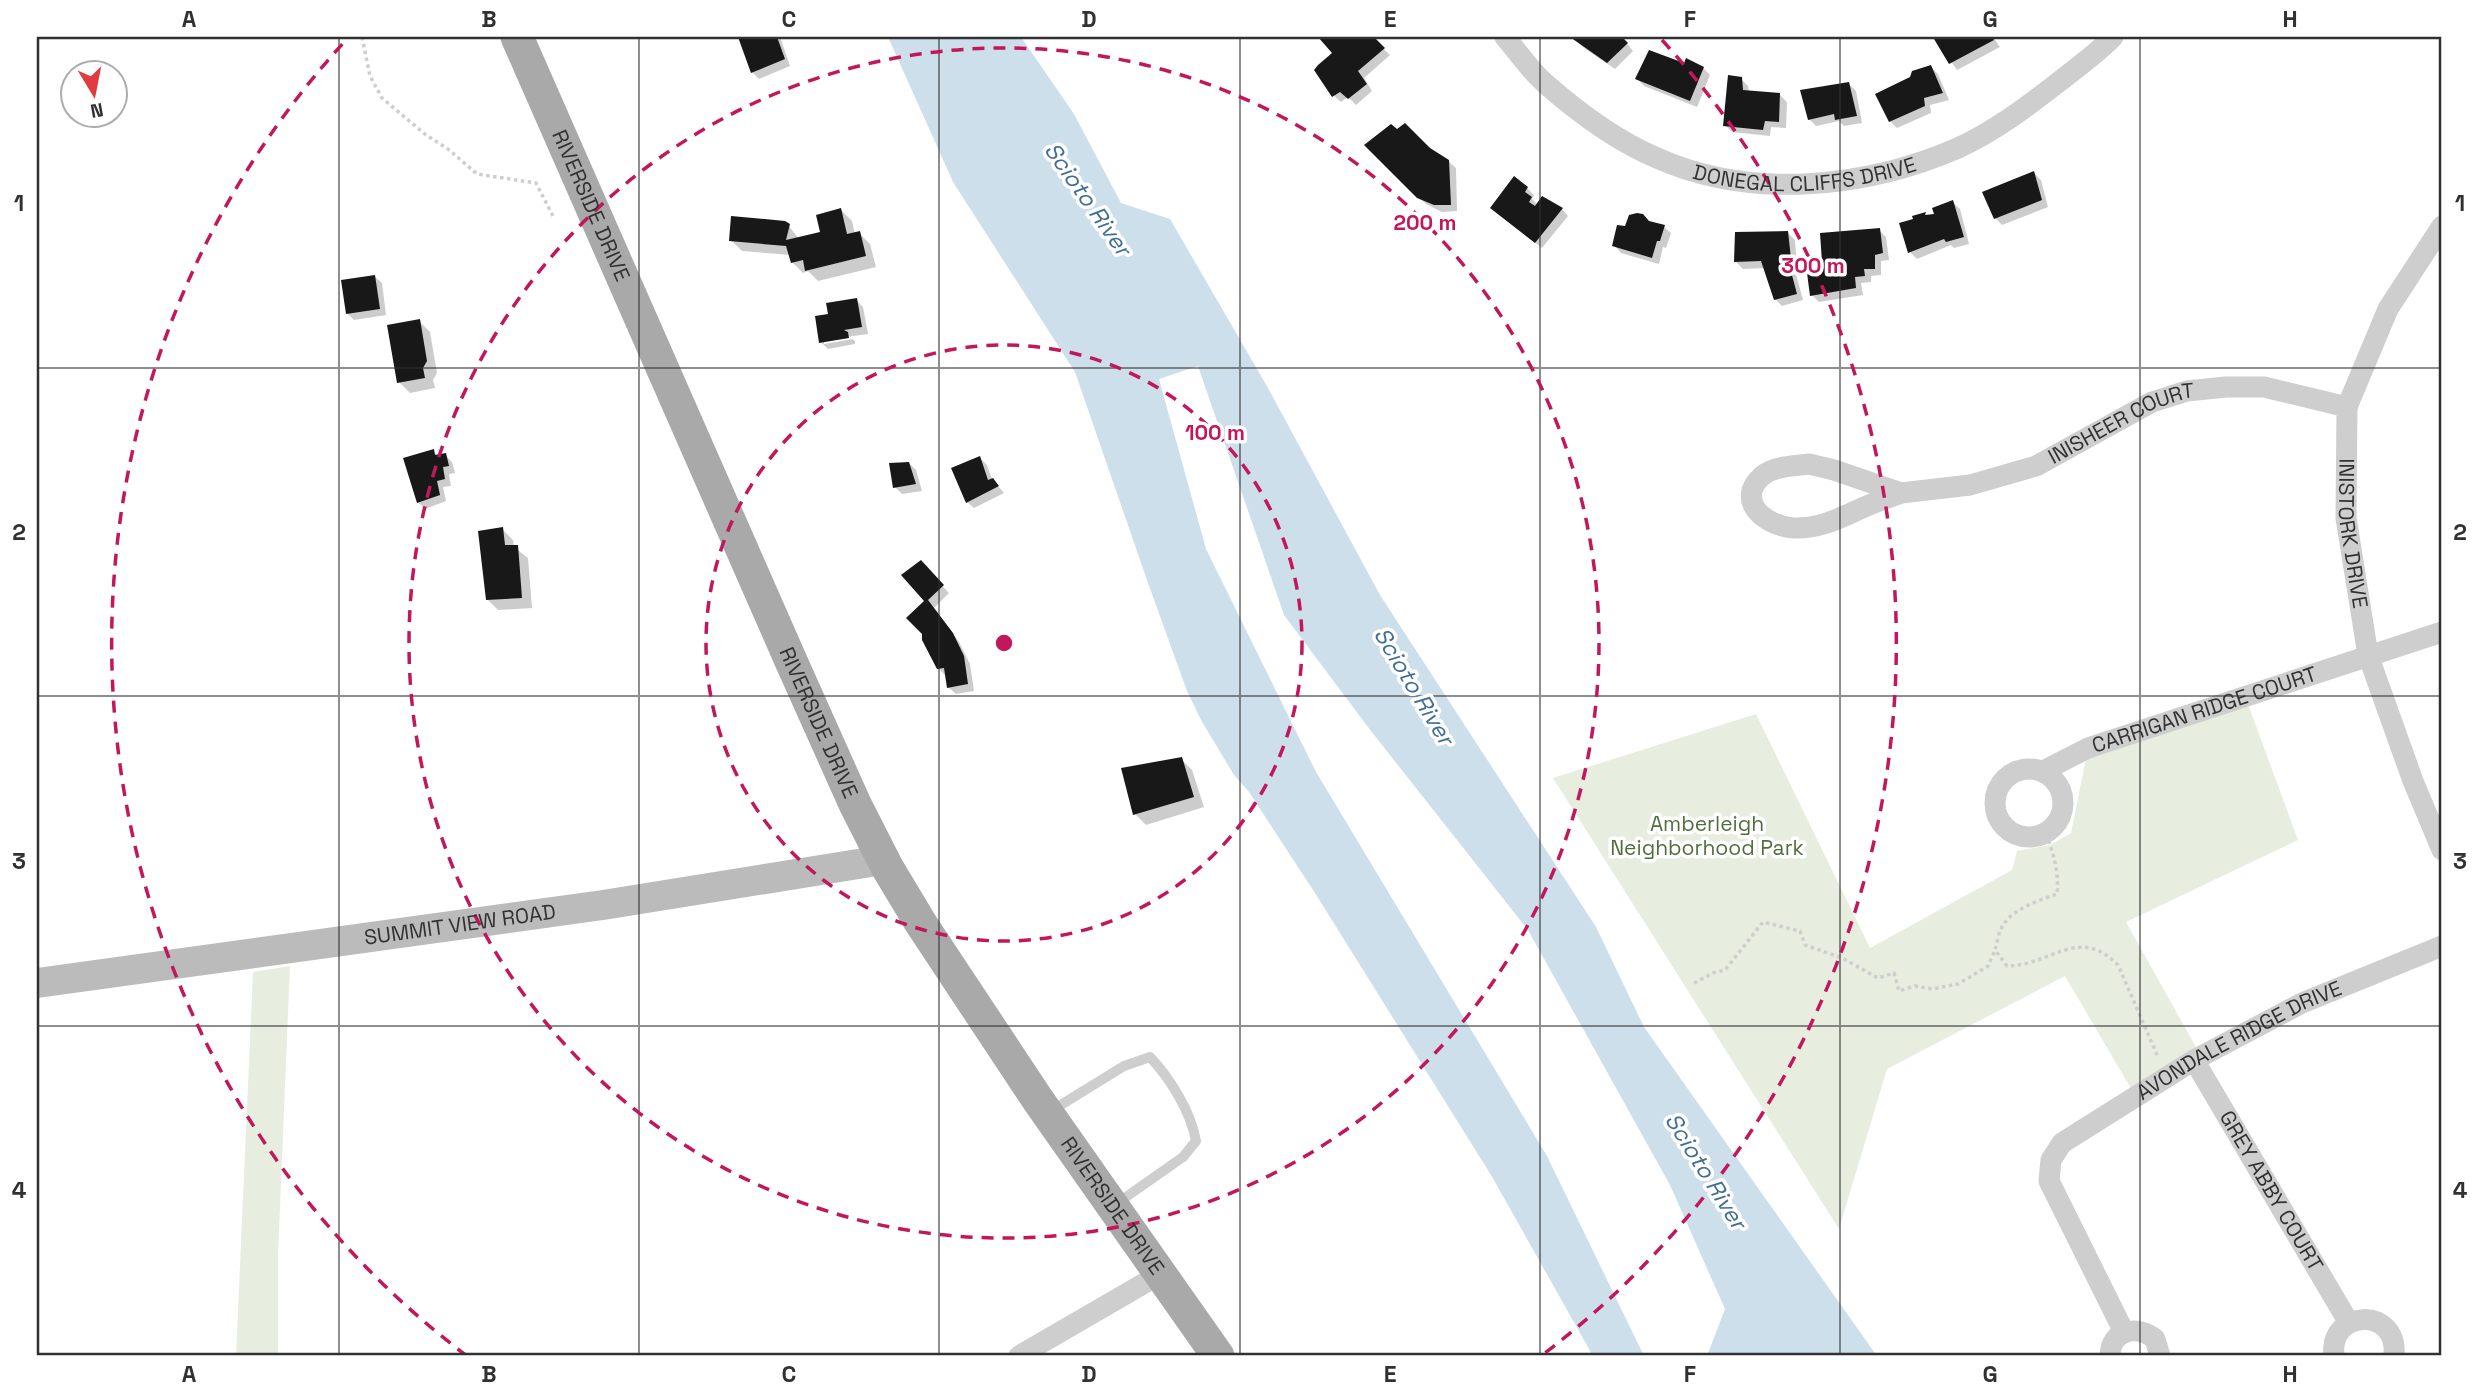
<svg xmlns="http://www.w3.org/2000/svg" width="2479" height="1393" viewBox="0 0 2479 1393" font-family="'Space Grotesk',sans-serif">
  <rect width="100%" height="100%" fill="#fff"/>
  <g fill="#e7eee0">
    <polygon points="2245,696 2298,840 2126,922 2201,1056 2136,1097 2065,976 1887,1069 1839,1229 1553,778 1756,714 1870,948 2012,870 2017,851 2050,845 2071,833 2088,748"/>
    <polygon points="290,966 278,1255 278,1356 236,1356 253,972"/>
  </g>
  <polygon fill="#cedfec" points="888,37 1021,37 1074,114 1121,203 1170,219 1268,388 1380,595 1596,927 1644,1027 1877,1356 1707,1356 1725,1309 1670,1185 1528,930 1371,731 1284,615 1198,366 1159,379 1206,549 1316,772 1547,1156 1644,1356 1593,1356 1491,1175 1315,893 1249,792 1234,775 1201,720 1187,691 1148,583 1075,372 953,182"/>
  <g fill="#0003">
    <polygon points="740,37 780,37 790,66 759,79 752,72"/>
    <polygon points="1321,37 1371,37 1390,55 1364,78 1372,91 1356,105 1348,97 1341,102 1334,96 1335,54"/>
    <polygon points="1572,37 1627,37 1624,40 1633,51 1615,69 1584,48"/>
    <polygon points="1941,37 1993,37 2000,47 1957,70 1936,40"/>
    <polygon points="1685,65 1703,68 1710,75 1697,107 1644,86 1637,79"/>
    <polygon points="1931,67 1938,74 1949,100 1930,105 1931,113 1897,128 1890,121"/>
    <polygon points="1741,79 1748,86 1749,92 1780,95 1787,102 1786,128 1771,127 1770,136 1732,132 1725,125"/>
    <polygon points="1849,84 1856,91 1862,123 1844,126 1839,121 1816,126 1809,119"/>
    <polygon points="1366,145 1429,150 1448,161 1456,168 1457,211 1442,212 1426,204"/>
    <polygon points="2034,173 2041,180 2048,207 2002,225 1995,218"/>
    <polygon points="1527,188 1534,195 1532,199 1538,205 1562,209 1568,216 1542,248 1500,215"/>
    <polygon points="1953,202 1960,209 1969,244 1954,248 1951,245 1917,259 1910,252 1925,214 1927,216 1936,215"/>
    <polygon points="841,210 852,221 855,234 859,233 870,244 876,267 818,281 808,271 803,273 792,262 791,255 742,251 731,240 788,225 799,239 822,233"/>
    <polygon points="1626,227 1664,227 1671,233 1666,248 1663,247 1659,264 1621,253 1614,245"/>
    <polygon points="1879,230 1886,237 1889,260 1881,261 1881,275 1871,276 1871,282 1861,283 1863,295 1819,302 1812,295"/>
    <polygon points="1788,233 1795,240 1797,266 1794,267 1803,300 1782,306 1775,299 1765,268 1743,269 1736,262"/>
    <polygon points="374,276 382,283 386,315 354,320 347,313"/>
    <polygon points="856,300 863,307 868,334 824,340 824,344 853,339 855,341 855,344 828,349 821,342 830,316"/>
    <polygon points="419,321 430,332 437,373 433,380 435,388 410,393 399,382"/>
    <polygon points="433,451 438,456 445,455 452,462 455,473 449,474 451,486 443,487 446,501 425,509 418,502"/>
    <polygon points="980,458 987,465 992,479 1004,493 974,508 967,502"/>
    <polygon points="909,463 916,470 922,491 902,494 895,487"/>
    <polygon points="502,529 513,540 514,547 528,558 532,608 498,610 487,599"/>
    <polygon points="921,563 949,593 934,608 959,642 970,664 974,691 956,694 948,687 945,675 938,668"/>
    <polygon points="1181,759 1192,770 1204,807 1146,825 1135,814"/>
  </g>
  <g fill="#181818">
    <polygon points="738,37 777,37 785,59 751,73"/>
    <polygon points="1318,37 1374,37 1385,48 1358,71 1367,84 1348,99 1340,92 1332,97 1314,70 1318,65 1332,53"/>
    <polygon points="1570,37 1622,37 1628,43 1607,63"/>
    <polygon points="1937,37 1992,37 1994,40 1949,64 1934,39"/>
    <polygon points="1649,50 1684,63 1686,58 1704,67 1690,101 1635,79"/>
    <polygon points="1931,65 1943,93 1924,98 1925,106 1889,122 1875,94 1910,77 1912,71"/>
    <polygon points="1728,75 1742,77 1743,90 1780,93 1779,122 1765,121 1763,130 1723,126"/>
    <polygon points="1849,82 1857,116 1835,120 1834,114 1808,120 1800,90"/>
    <polygon points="1405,123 1430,148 1449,160 1451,205 1434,205 1417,198 1364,145 1391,124 1397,129"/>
    <polygon points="2034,171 2042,200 1994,219 1982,192"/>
    <polygon points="1514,176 1528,187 1525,192 1532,197 1529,202 1535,206 1542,196 1563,208 1535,243 1490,208"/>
    <polygon points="1953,200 1964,237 1946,242 1944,239 1908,253 1899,223 1913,219 1912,216 1926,212 1925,215 1934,214 1932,208"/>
    <polygon points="841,208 847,234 860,231 866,256 805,271 803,260 791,263 786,246 729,241 731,216 785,221 790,224 786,240 820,232 816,215"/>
    <polygon points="1637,213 1643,214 1649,221 1665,225 1660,241 1657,241 1652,258 1612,246 1617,225 1625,226 1629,215"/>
    <polygon points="1880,228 1883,253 1875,255 1875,269 1864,269 1865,276 1855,277 1856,288 1810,296 1806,265 1822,262 1820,233"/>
    <polygon points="1788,231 1791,259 1788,260 1797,294 1774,300 1761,261 1734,262 1735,232"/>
    <polygon points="375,275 380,309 346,314 341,280"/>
    <polygon points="857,298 862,327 844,330 848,332 849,338 819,343 815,316 828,314 826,303"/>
    <polygon points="420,319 427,361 423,368 425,378 397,383 387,325"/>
    <polygon points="434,449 435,455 446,453 449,466 443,467 445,479 437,481 440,495 417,503 403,458"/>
    <polygon points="980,456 988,480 993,478 999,486 966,503 951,468"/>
    <polygon points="909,462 916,484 893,488 889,463"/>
    <polygon points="503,527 505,545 518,545 522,598 486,600 478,531"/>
    <polygon points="921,560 944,585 928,600 953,633 964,656 968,684 947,688 944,668 937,669 922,640 922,634 906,618 924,601 901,575"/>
    <polygon points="1182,757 1194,797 1133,815 1121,768"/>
  </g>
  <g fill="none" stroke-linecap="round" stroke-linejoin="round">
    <g stroke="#cecece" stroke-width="3.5" stroke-dasharray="3.5 3.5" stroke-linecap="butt">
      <polyline points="362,37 370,76 382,98 426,135 448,149 477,174 536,183 554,218"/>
      <path d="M2046 834C2054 854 2059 872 2057 894 2038 901 2010 909 2001 929 1998 935 1997 943 1995 950L2007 966C2052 965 2079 925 2118 965L2158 1057"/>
      <polyline points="1694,983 1713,973 1725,970 1763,922 1800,931 1805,945 1842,958 1878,978 1894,973 1899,991 1915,986 1932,989 1958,984 1988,966 1995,950"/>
    </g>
    <path stroke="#cecece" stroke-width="10" d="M1051 1111 1124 1066 1150 1057C1170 1078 1191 1112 1196 1141L1183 1157 1116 1204"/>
    <g stroke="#cecece" stroke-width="21">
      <path id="s1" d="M1505 37C1518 52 1531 72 1547 85 1580 114 1617 141 1657 158 1751 200 1866 188 1958 148 1995 131 2028 106 2060 81 2078 67 2097 53 2113 37"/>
      <path id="s2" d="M2442 226 2388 309 2347 407 2346 518 2368 655 2413 781 2442 850"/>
      <path d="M1809 464 1834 470 1901 493C1887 498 1873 503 1860 509 1838 519 1819 529 1793 528 1766 526 1734 501 1762 476 1774 466 1794 466 1809 464Z"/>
      <path id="s3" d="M1901 493 1970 485 2036 466 2152 402 2187 391 2226 387H2264L2347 407"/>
      <circle cx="2029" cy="803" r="34"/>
      <path id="s4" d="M2043 771 2088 748 2442 632"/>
      <path id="s5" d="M2194 1060 2349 1323"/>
      <path id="s6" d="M2124 1332 2049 1181 2051 1160 2062 1143 2194 1060 2302 1003 2442 946"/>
      <polyline points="1019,1356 1162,1273"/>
      <path d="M2110 1356C2110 1330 2137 1324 2155 1339L2160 1356"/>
      <path d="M2334 1356C2328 1309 2399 1306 2394 1356"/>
    </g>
    <path stroke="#bbb" stroke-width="30" id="s7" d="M37 983 603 905 883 860"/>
    <path stroke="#a9a9a9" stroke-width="33" id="s8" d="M517 37 791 661 855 804 887 867 920 922 1038 1100 1218 1356"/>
  </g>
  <path fill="none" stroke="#313131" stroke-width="2" stroke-opacity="0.55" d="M339 37V1356M639 37V1356M939 37V1356M1240 37V1356M1540 37V1356M1840 37V1356M2140 37V1356M37 368H2442M37 696H2442M37 1026H2442"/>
  <g fill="none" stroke="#c2185b" stroke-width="3.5" stroke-dasharray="12 9">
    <circle cx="1004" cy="643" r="298"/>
    <circle cx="1004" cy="643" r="595"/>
    <path d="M467 1356A893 893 0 0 1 346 40M1662 40A893 893 0 0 1 1541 1356"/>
  </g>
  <g text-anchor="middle" stroke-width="7" stroke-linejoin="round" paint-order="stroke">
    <g font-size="21" fill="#313131" stroke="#fff">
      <text dy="7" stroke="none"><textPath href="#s1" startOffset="348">DONEGAL CLIFFS DRIVE</textPath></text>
      <text dy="7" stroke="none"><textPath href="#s8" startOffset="184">RIVERSIDE DRIVE</textPath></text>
      <text dy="7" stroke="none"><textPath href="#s3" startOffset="234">INISHEER COURT</textPath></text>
      <text dy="7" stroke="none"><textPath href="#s2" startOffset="332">INISTORK DRIVE</textPath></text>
      <text dy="7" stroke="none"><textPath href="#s4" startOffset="173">CARRIGAN RIDGE COURT</textPath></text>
      <text dy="7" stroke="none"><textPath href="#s8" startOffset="749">RIVERSIDE DRIVE</textPath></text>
      <text dy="7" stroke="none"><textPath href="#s7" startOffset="427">SUMMIT VIEW ROAD</textPath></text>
      <text dy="7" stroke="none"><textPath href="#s6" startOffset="415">AVONDALE RIDGE DRIVE</textPath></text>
      <text dy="7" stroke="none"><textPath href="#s5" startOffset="152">GREY ABBY COURT</textPath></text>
      <text dy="7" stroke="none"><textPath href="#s8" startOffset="1316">RIVERSIDE DRIVE</textPath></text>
    </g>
    <g font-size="21" fill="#536d3f" stroke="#fff">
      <text x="1707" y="831">Amberleigh<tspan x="1707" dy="24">Neighborhood Park</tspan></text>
    </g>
    <g font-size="23" font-style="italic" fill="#406f93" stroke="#fff">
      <text transform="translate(1088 199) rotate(55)" y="8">Scioto River</text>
      <text transform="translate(1414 686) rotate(59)" y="8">Scioto River</text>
      <text transform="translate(1706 1171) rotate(58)" y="8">Scioto River</text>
    </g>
  </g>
  <circle cx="1004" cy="643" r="10" fill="#c2185b" stroke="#fff" stroke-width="3.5"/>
  <g font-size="21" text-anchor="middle" font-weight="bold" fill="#c2185b" stroke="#fff" stroke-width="7" stroke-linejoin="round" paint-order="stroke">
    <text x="1425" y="230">200 m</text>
    <text x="1813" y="273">300 m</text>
    <text x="1215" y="440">100 m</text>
  </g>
  <rect width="2479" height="1393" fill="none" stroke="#ffffff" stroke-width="77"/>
  <g transform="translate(94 94) rotate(170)"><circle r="33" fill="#ffffff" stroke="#adadad" stroke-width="2"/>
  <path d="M0-5L12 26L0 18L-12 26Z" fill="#e13b40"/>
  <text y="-10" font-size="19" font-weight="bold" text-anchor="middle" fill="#313131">N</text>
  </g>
  <rect x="38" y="38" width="2402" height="1316" fill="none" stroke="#313131" stroke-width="2.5"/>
  <g font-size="23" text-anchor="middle" font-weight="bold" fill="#313131">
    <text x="189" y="27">A</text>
    <text x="489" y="27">B</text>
    <text x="789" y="27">C</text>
    <text x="1089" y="27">D</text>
    <text x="1390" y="27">E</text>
    <text x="1690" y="27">F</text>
    <text x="1990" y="27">G</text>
    <text x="2290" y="27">H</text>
    <text x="19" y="211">1</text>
    <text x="2460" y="211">1</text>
    <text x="19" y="540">2</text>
    <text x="2460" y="540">2</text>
    <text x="19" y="869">3</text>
    <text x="2460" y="869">3</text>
    <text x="19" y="1198">4</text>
    <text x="2460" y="1198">4</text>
    <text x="189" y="1382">A</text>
    <text x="489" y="1382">B</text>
    <text x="789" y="1382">C</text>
    <text x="1089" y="1382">D</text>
    <text x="1390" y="1382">E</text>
    <text x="1690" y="1382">F</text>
    <text x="1990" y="1382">G</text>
    <text x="2290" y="1382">H</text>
  </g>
</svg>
